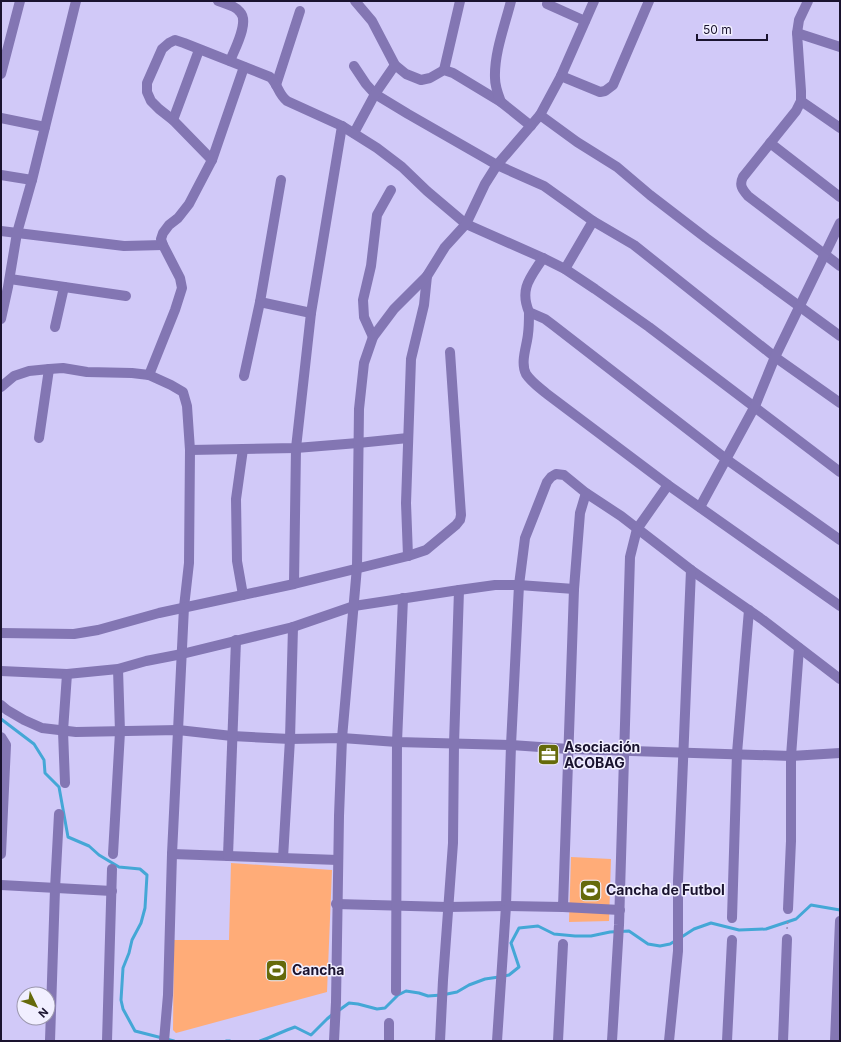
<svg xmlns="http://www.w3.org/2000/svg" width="841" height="1042" viewBox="0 0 841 1042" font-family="Inter,sans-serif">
  <rect width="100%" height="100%" fill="#d1c9f8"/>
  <g fill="#ffac78">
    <polygon points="571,857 611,859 609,921 569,922"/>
    <polygon points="231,863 332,870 327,992 176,1033 173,1030 174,940 229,940"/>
  </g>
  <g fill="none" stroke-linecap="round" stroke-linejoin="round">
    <g stroke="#44a7d6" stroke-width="3">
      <polyline points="1,719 34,744 44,760 45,773 59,787 68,837 89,846 99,855 119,867 140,869 147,875 145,908 141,923 132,940 129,953 123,968 121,1000 123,1009 135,1031 174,1041"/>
      <polyline points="680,938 694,929 711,923 739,930 766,929 796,919 811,905 840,910"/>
      <polyline points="504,976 509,975 519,967 511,943 519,928 538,926 554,934 575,936 591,936 610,932 629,931 648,944 660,946 670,944 675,941"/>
      <polyline points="338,1011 349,1003 358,1004 377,1009 385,1008 398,995 406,991 419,993 428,996 442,995 457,992 469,985 485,979 499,977"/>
      <polyline points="226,1041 230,1041"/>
      <path d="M260 1041C272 1037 283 1031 295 1027L311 1035 327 1019 333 1014"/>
    </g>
    <polyline stroke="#968eb7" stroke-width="1.5" stroke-dasharray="2 3" stroke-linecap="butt" points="787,929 788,919"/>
    <g stroke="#8376b3" stroke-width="10">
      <path d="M218 1C225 4 235 5 240 12 250 22 234 50 230 61"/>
      <polyline points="355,1 372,21 395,65 406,74 421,80 430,78 444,70 453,73 501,102 531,126"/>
      <path d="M808 1 799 20 797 33 801 91V101L796 111 743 177C739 185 742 189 748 196L840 266"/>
      <polyline points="547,4 585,21"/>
      <polyline points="797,33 840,47"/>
      <polyline points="354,66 366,84 375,94 408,114 497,165 544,186 593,221 634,245 775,357 840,403"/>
      <polyline points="444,70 460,1"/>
      <polyline points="1,74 20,1"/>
      <polyline points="561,76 594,1"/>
      <polyline points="276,85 300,11"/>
      <polyline points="801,101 840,128"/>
      <path d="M501 102C498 94 495 87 495 78 494 53 505 25 511 1"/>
      <polyline points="540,115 577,142 617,167 650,195 706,238 840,336"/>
      <polyline points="1,118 45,127"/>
      <polyline points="173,120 199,50"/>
      <polyline points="354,133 375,94 395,65"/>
      <polyline points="770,143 840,197"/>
      <path d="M212 160 173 120 159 109 151 101 147 92V83L162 49 169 43 175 40 184 43 270 77C278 84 278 94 287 101L342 126 377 148 402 167 427 191 466 224 543 258 565 269 595 289 649 327 840 472"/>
      <polyline points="1,175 32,180"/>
      <polyline points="1,231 124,246 163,245"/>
      <path d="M543 258C531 277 519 288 529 312L545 319 553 325 726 459 840 540"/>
      <polyline points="565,269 593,221"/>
      <polyline points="10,279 126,296"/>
      <polyline points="260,302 311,313"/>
      <path d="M529 312C529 319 529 327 528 334 527 346 520 362 526 374 531 382 540 388 547 394L668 485 840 606"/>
      <polyline points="1,319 8,287 17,233 32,180 76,1"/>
      <polyline points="55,327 64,287"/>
      <polyline points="373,337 364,317 363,300 371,266 377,215 391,190"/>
      <polyline points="149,375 175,310 182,288 180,278 163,245 161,239 163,233 169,225 178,218 189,204 212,160 244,67"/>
      <polyline points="244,376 260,302 281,180"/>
      <polyline points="1,387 14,376 29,371 49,369 63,368 87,372 132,373 149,375 171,385 183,392 187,406 190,450 189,563 184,607 172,854 168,995 164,1041"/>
      <polyline points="39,438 49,369"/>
      <polyline points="243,449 236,499 237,561 243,595"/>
      <polyline points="190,450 296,448 358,443 408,438"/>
      <polyline points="700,507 755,406 775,357 840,223"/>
      <polyline points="408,556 406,503 411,359 424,305 427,276"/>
      <polyline points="294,584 296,448 311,313 342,126"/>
      <polyline points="1,633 74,634 98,630 159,613 294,584 408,556 426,550 456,525 460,520 461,515 450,352"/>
      <polyline points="1,671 67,674 118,669 146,661 182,654 293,627 354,606 459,590 495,585 519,585 574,589"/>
      <polyline points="1,705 7,710 24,720 42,728 76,732 178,730 232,736 290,739 342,738 397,742 511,745 569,749 791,756 840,753"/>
      <polyline points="1,737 6,745 1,854"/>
      <polyline points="65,783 63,731 67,674"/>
      <polyline points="113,854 120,732 118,669"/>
      <polyline points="172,854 338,860"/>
      <polyline points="228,856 236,640"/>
      <polyline points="283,858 290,739 293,627"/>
      <polyline points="1,885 112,891"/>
      <polyline points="336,904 448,907 506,906 563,907 574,589 580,513 586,493"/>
      <polyline points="563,907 620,910"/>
      <polyline points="788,909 791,841 791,756 799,648"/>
      <polyline points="732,918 737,753 749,610"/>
      <polyline points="396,991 397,742 403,598"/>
      <polyline points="50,1041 55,889 59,814"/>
      <polyline points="107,1041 112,869"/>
      <polyline points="334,1041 336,1002 339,816 342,738 357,567 359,409 364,363 373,337 394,309 427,276 445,247 466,224 485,184 497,165 540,115 561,76 600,92 605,91 613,85 649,1"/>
      <polyline points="389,1041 389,1023"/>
      <polyline points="440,1041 443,980 453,843 454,744 459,590"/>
      <polyline points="497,1041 506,906 511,745 519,585 525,538 547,482 551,477 556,474 564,475 586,493 621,516 691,570 763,620 840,679"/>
      <polyline points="558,1041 563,944"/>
      <polyline points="612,1041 619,925 630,557 637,529 668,485"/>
      <polyline points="669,1041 678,951 678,881 691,570"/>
      <polyline points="727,1041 732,940"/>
      <polyline points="783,1041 787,939"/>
      <polyline points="835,1041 840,921"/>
    </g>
  </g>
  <defs>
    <symbol id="office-square" viewBox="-11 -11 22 22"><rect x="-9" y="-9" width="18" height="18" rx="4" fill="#656a0b" stroke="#f1efff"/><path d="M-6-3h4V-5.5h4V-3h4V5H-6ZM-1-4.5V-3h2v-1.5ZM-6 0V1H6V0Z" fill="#fff"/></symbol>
    <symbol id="stadium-square" viewBox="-11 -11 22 22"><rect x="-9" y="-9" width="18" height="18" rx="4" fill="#656a0b" stroke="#f1efff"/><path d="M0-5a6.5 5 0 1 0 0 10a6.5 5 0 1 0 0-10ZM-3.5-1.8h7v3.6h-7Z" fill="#fff"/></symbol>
  </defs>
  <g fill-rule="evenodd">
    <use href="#office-square" x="536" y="742" width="25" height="25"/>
    <use href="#stadium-square" x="578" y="878" width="25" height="25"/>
    <use href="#stadium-square" x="264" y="958" width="25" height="25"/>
  </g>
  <g text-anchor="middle" stroke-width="3" stroke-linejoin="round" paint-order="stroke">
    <g font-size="14" font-weight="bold" fill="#1a132f" stroke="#f1efff" text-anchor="start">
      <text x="564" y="752">Asociación<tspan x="564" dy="16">ACOBAG</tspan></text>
      <text x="606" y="895">Cancha de Futbol</text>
      <text x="292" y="975">Cancha</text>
    </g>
  </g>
  <rect width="841" height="1042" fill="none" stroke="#1a132f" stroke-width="4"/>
  <g transform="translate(36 1006) rotate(133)"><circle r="19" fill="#f1efff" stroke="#9b97ac"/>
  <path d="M0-3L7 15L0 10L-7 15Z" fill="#656a0b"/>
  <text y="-6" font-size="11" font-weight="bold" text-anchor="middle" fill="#1a132f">N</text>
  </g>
  <path d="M697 34v6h70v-6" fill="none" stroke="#1a132f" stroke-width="2"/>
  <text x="703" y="34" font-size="12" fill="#1a132f" stroke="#f1efff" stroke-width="3" paint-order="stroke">50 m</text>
</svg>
